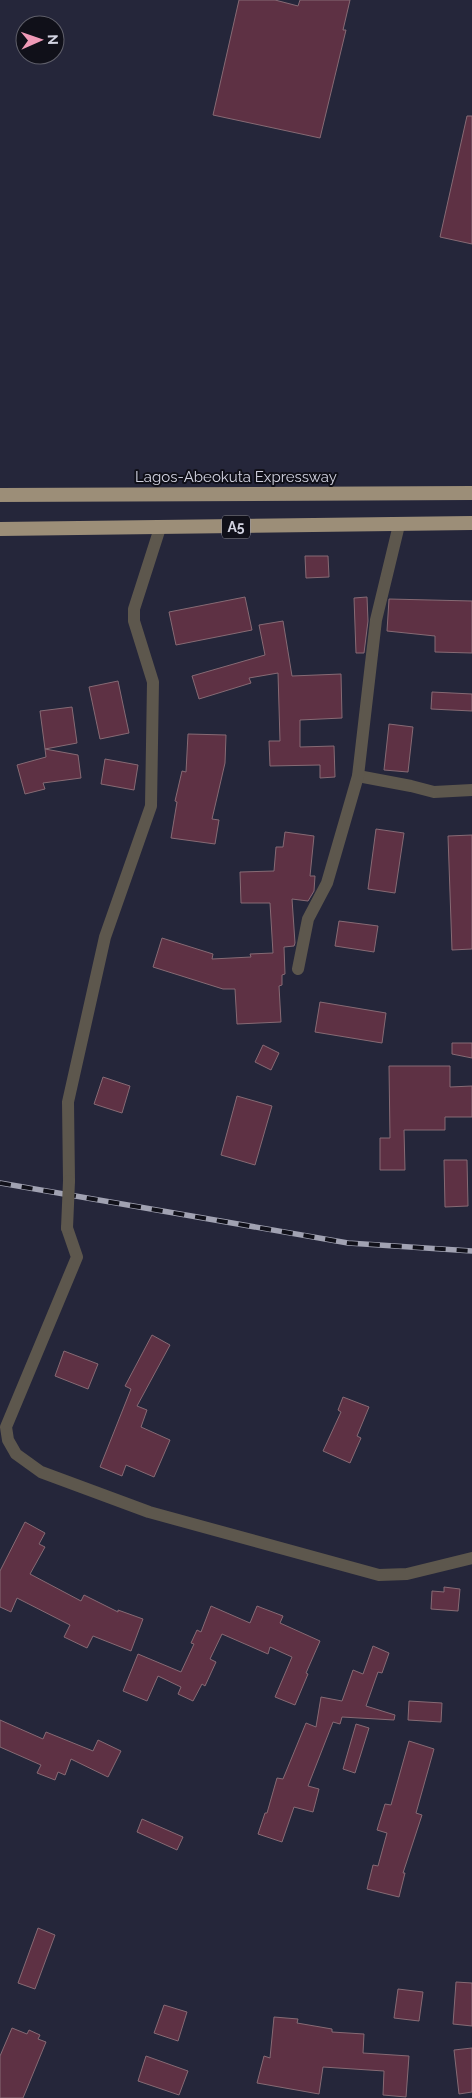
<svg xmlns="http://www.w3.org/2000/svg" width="472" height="2098" viewBox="0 0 472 2098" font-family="Raleway,sans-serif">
  <rect width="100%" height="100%" fill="#25263a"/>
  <g fill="#5e3144" stroke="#866a74">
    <polygon points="239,0 275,0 298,6 300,0 350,0 343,30 346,30 320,138 213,115"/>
    <polygon points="467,116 472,116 472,244 440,237"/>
    <polygon points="305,556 328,556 329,577 306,578"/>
    <polygon points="245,597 252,630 176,645 169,612"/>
    <polygon points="367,597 368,621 364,653 356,653 354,598"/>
    <polygon points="389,599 472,601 472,653 435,652 435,636 387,631"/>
    <polygon points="283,621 292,676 341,674 342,718 300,720 300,747 334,746 335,777 320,778 320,765 270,766 269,741 280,741 278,673 249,678 251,683 199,699 192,676 265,655 259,625"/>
    <polygon points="118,681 129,733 100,739 89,687"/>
    <polygon points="432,692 472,694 472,711 431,709"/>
    <polygon points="72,707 77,743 45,749 40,711"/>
    <polygon points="389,724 413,727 408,772 384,770"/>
    <polygon points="188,734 226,735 225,763 212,819 219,820 215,844 171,838 177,802 175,801 182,771 186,772"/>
    <polygon points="45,749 78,755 81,778 43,783 45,789 25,794 17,765 46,757"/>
    <polygon points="105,759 138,765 134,790 101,784"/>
    <polygon points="376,829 404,833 395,893 368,889"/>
    <polygon points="285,832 314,836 310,876 315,876 314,891 308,901 292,899 295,943 294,946 284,947 285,974 282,975 282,985 279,986 281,1022 237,1024 235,989 223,989 153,967 162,938 213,954 212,959 251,957 250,954 273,953 270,903 241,903 240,872 274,871 276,847 283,847"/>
    <polygon points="472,835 472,949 452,950 448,836"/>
    <polygon points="339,921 378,926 374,952 335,946"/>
    <polygon points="320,1002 386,1013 382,1043 315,1032"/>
    <polygon points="452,1043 472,1043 472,1058 452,1054"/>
    <polygon points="263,1045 279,1053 271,1070 255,1062"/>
    <polygon points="389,1066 450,1066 450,1087 472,1086 472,1117 445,1117 445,1130 404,1130 405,1170 380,1170 380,1138 390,1138"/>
    <polygon points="103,1077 130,1086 122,1113 94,1104"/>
    <polygon points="237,1096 272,1106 255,1165 221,1155"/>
    <polygon points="444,1160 467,1160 468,1206 445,1207"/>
    <polygon points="152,1335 170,1345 137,1406 147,1410 141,1427 170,1440 154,1477 126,1465 122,1476 100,1467 131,1389 125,1386"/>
    <polygon points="64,1351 98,1364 88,1389 55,1376"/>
    <polygon points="343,1397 369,1407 357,1436 361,1438 350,1463 323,1451 341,1412 338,1410"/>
    <polygon points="25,1522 45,1533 39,1544 45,1547 30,1574 81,1601 84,1595 118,1612 118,1610 143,1619 131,1651 93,1636 87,1648 64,1637 70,1625 17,1598 11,1612 0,1607 0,1571"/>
    <polygon points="444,1587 460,1589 458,1611 431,1609 432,1591 444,1592"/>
    <polygon points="211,1606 250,1623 257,1606 283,1616 280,1623 320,1641 306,1673 308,1674 295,1705 275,1697 292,1657 270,1647 268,1654 222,1634 210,1659 216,1662 205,1686 202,1684 193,1701 178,1694 181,1687 158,1676 147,1701 123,1691 138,1654 181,1672 194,1644 191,1643 197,1630 201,1632"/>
    <polygon points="373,1646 389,1653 382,1673 378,1672 366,1706 395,1715 394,1720 342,1717 340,1724 333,1722 308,1786 319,1789 313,1812 294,1807 282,1842 258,1834 265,1813 267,1813 277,1778 283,1779 306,1723 316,1727 321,1697 342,1701 353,1670 363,1674"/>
    <polygon points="409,1701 442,1703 441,1722 408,1720"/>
    <polygon points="0,1720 43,1739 46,1732 93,1751 98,1740 121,1751 108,1777 71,1759 65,1775 58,1772 55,1780 37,1773 41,1765 0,1747"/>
    <polygon points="356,1724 369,1728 355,1773 343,1769"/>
    <polygon points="409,1741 434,1749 416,1813 422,1815 403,1873 405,1873 399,1897 367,1889 373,1865 378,1866 387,1833 377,1830 385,1804 391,1805"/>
    <polygon points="142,1819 183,1837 177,1850 137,1832"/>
    <polygon points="38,1928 55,1935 35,1989 18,1983"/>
    <polygon points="456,1982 472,1983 472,2026 453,2024"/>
    <polygon points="398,1989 423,1992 419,2021 394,2018"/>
    <polygon points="164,2005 187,2012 178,2041 154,2033"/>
    <polygon points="274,2017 298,2019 297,2023 332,2029 332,2032 364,2034 363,2053 409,2056 406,2097 383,2095 384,2071 323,2067 319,2094 257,2083 264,2056 270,2058"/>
    <polygon points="12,2028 27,2034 29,2030 40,2035 38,2039 46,2042 23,2098 0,2098 0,2056"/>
    <polygon points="472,2048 472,2092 459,2094 454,2050"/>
    <polygon points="146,2056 188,2071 179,2095 138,2081"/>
  </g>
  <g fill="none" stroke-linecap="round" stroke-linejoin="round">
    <g stroke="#5d574d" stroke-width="12">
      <polyline points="358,776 411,786 434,792 472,790"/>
      <polyline points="298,969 308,919 327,883 358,776 376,620 399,525"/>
      <polyline points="69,1181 68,1102 105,937 151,806 153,682 134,621 134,609 160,528"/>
      <polyline points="67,1228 77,1257 6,1427 8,1440 16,1454 41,1472 149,1512 379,1575 407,1574 472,1558"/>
    </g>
    <g stroke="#9c8e78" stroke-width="14">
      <polyline points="0,495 472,493"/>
      <polyline points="0,529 472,523"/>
    </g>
    <defs>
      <polyline id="rail" points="0,1183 348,1243 472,1251"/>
    </defs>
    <use href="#rail" stroke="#a1a2b2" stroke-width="5.5"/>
    <use href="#rail" stroke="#101019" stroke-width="4" stroke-dasharray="11" stroke-linecap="butt"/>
    <polyline stroke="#5d574d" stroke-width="12" points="67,1228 69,1181"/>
  </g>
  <g text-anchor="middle" stroke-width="4" stroke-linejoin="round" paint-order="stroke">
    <rect fill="#101019" stroke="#9898a5" stroke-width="1" x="222" y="515.5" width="28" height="23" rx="4"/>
    <g font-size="14" font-weight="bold" fill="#d2d3e1">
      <text x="236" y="532">A5</text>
    </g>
    <g font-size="15" fill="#d2d3e1" stroke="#101019">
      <text x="236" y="482">Lagos-Abeokuta Expressway</text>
    </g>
  </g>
  <g transform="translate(40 40) rotate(88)"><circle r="24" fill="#101019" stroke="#5e5e69"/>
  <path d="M0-4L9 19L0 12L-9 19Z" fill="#ef9ab7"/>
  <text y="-8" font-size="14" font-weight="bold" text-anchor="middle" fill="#d2d3e1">N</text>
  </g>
</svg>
